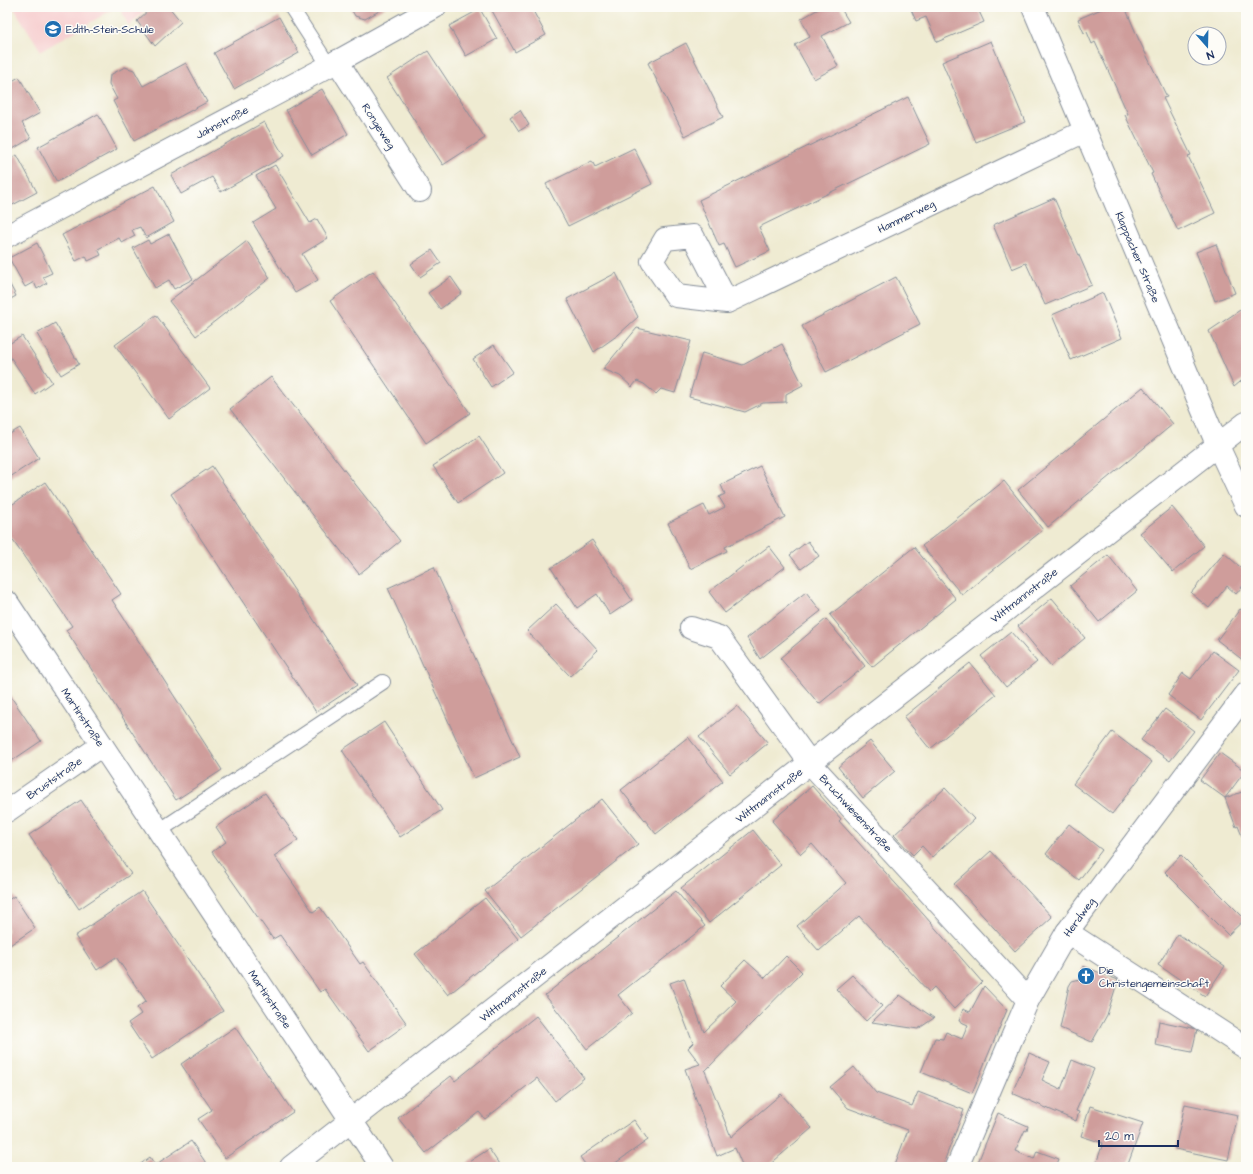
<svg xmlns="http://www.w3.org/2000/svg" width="1253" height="1174" viewBox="0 0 1253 1174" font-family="'Architects Daughter',sans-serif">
  <rect width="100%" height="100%" fill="#fdfcf7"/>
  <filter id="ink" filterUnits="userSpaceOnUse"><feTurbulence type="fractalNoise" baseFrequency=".025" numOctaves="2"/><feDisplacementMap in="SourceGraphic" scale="8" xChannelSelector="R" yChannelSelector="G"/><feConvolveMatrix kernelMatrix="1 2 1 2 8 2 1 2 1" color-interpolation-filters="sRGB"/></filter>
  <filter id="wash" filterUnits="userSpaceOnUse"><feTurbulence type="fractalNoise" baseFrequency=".012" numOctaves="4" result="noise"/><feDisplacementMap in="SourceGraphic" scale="16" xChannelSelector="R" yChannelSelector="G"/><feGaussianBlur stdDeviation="0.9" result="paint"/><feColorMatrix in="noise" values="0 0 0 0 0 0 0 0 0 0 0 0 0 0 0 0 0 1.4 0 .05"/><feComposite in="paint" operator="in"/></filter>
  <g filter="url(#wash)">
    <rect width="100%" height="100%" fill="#efebd2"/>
    <g fill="#f7cfd0">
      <polygon points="13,7 117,7 41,51"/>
      <polygon points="119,7 148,7 129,26"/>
    </g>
    <g id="blocks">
      <g fill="#cf9d9b">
        <polygon points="152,7 169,7 181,22 155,46 137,21"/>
        <polygon points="350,7 386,7 365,19 355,16"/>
        <polygon points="490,7 531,7 546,35 515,52"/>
        <polygon points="822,7 840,7 849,22 822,36 838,66 814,79 795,45 810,37 801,19"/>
        <polygon points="910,7 977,7 984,22 937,42 926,17 916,21"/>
        <polygon points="1106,7 1125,7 1138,38 1167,97 1163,98 1191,155 1188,156 1215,213 1178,231 1151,174 1153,173 1125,115 1128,114 1095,42 1092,44 1087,32 1084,33 1078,19"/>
        <polygon points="480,9 497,39 466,56 449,26"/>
        <polygon points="279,17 299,53 234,89 214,53"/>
        <polygon points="991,41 1025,122 976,142 942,62"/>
        <polygon points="686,43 723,117 685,136 648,63"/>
        <polygon points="428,51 485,138 443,165 387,78"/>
        <polygon points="186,63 207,102 134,141 113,101 117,99 109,84 110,75 125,67 134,70 143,86"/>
        <polygon points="19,77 40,113 22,123 31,138 13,149 7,140 7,84"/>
        <polygon points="322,89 348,134 312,155 286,110"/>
        <polygon points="908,97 930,144 759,227 770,251 735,267 724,244 719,246 699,200"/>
        <polygon points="520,110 529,125 519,131 510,117"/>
        <polygon points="98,114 117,149 57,182 38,147"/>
        <polygon points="264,122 284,156 221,192 212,177 181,194 171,175"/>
        <polygon points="634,148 652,184 568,226 546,184 592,161 595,167"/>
        <polygon points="17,155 37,192 7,208 7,160"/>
        <polygon points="275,165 310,223 317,219 328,238 302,254 318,280 295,293 253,223 276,209 256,176"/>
        <polygon points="155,186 174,222 146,238 140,227 132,230 135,236 122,243 119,238 98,249 101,255 88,261 86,256 76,261 62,235"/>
        <polygon points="1054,198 1092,285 1045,305 1026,263 1012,269 993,225"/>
        <polygon points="169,234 193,279 174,289 169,280 155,288 133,248 148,240 150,244"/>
        <polygon points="247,241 270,278 196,336 169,301"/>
        <polygon points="37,243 52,273 43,277 47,283 37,289 34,282 25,287 9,258"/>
        <polygon points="1216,244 1235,293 1215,301 1196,252"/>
        <polygon points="432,250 441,263 420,277 411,264"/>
        <polygon points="373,271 470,413 426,443 330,301"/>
        <polygon points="616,273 638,317 618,335 594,352 567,299"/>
        <polygon points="451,277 462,293 440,309 428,293"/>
        <polygon points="896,277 920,324 826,372 802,326"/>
        <polygon points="7,279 16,296 7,301"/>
        <polygon points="1103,293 1122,338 1071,360 1052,315"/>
        <polygon points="1246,306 1246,377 1234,387 1209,331"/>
        <polygon points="156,315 210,388 169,419 115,345"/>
        <polygon points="55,323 79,364 61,375 37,334"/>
        <polygon points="637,328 691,341 675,393 661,389 656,394 644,384 637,381 632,387 620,376 603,369"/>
        <polygon points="22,336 52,382 35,394 7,352 7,345"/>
        <polygon points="782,344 803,385 786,394 786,402 763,403 745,412 689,397 702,353 743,365"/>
        <polygon points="494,345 513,372 491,387 473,359"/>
        <polygon points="271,377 400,541 359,574 230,409"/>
        <polygon points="1143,387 1173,424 1048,527 1018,490"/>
        <polygon points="20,428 39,458 7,479 7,433 8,435"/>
        <polygon points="479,436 503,473 458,503 433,466"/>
        <polygon points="212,466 357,685 316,712 171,494"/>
        <polygon points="760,466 785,517 725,547 727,551 690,569 668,523 704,505 709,515 725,507 719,497 725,494 721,485"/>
        <polygon points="1004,481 1043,530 962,595 922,546"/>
        <polygon points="45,482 121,594 112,600 222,770 176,800 66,630 72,626 7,532 7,508"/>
        <polygon points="1172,507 1204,546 1173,572 1140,533"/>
        <polygon points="592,540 632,600 610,615 597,594 577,608 551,568"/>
        <polygon points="808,541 819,556 801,569 790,555"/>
        <polygon points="769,546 785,567 725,613 709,592"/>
        <polygon points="914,547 956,599 872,667 830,615"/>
        <polygon points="1224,553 1246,572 1246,582 1236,594 1227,586 1209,608 1191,593"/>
        <polygon points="1108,555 1137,591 1099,622 1070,586"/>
        <polygon points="434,567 520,757 474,778 388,588"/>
        <polygon points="806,592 821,611 760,659 747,638"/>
        <polygon points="1052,598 1085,638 1051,666 1018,626"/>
        <polygon points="556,604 598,650 570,676 527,631"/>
        <polygon points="1240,609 1246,613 1246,658 1244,661 1217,640"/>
        <polygon points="826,619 865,666 819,704 780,658"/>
        <polygon points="1011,632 1037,662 1006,687 981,656"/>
        <polygon points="1213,651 1239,670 1201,720 1168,695 1183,673 1191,679"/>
        <polygon points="970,663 996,695 930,749 904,717"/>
        <polygon points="7,691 41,741 7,764"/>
        <polygon points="737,706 768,743 730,774 699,737"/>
        <polygon points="1165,709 1194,731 1170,761 1141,740"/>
        <polygon points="384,722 442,810 400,837 342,750"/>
        <polygon points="1112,732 1152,762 1112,814 1073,784"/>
        <polygon points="688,737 723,781 656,834 621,790"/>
        <polygon points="870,741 895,771 863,798 838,767"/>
        <polygon points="1220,753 1245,771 1225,798 1200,780"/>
        <polygon points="812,786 841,819 839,821 924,915 982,982 954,1009 934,987 929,992 859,916 819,951 797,926 846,883 812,844 801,854 772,821"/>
        <polygon points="945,788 974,819 932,857 922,846 913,855 894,835"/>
        <polygon points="1242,792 1245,800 1246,799 1246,841 1244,841 1238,826 1236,827 1225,798"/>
        <polygon points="265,793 298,840 274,856 313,912 320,907 360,964 363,962 407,1024 369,1051 325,989 320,992 280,935 273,939 212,852 226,842 216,827"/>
        <polygon points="602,799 638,844 521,936 485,891"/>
        <polygon points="81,800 131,874 79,909 29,835"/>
        <polygon points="1069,824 1102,850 1079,880 1046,854"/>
        <polygon points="753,830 781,865 709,923 681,888"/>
        <polygon points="991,851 1052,917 1015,951 954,884"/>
        <polygon points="1181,855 1245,919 1228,935 1165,872"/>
        <polygon points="142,891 223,1011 152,1059 128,1023 141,1014 137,1008 146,1001 116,957 97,970 75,936"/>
        <polygon points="676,891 705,926 618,995 632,1013 587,1049 545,995"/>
        <polygon points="14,896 35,928 7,947 7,901"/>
        <polygon points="485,898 518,939 448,995 415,954"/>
        <polygon points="1178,934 1225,966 1205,996 1158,965"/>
        <polygon points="786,956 802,972 705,1071 731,1137 781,1094 812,1128 767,1167 743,1167 735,1148 717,1156 685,1069 700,1064 688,1048 693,1043 670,983 684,978 704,1032 736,1001 720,986 745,960 765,978"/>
        <polygon points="1083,966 1118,980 1107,1015 1092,1042 1060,1028 1069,986 1072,981 1080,979"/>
        <polygon points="852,975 882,1006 866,1021 836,989"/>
        <polygon points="984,986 1007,1010 972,1093 921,1072 935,1038 943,1039 946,1032 962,1039 968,1025 959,1021 963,1009 970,1012"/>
        <polygon points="900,995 934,1018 918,1029 872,1022"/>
        <polygon points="536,1016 584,1078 555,1101 537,1078 485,1119 479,1112 426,1153 398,1118 451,1076 455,1081"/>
        <polygon points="1159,1021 1197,1029 1192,1052 1155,1045"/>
        <polygon points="235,1027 293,1112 225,1158 198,1119 212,1110 181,1064"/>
        <polygon points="1029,1053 1050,1062 1042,1080 1061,1089 1072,1060 1094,1069 1076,1111 1079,1112 1076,1121 1012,1093"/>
        <polygon points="854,1067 876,1093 912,1106 918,1092 964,1110 942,1167 894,1167 908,1130 848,1108 830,1087"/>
        <polygon points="1185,1104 1238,1115 1228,1160 1175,1149"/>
        <polygon points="1090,1106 1143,1123 1127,1167 1095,1167 1103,1143 1081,1136"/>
        <polygon points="998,1113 1028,1126 1027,1131 1025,1130 1015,1151 1034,1159 1037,1151 1059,1159 1056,1167 976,1167"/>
        <polygon points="634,1120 648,1140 614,1164 616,1167 587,1167 580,1157"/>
        <polygon points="191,1141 208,1166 207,1167 139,1167 138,1166 150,1157 155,1165"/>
        <polygon points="489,1149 501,1167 461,1167"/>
      </g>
    </g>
  </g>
  <g filter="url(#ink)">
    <use href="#blocks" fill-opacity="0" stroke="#858d98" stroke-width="1"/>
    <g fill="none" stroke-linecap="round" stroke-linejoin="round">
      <defs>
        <g id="service">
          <polyline points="291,7 329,66"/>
          <polyline points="159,831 383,682"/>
        </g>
        <g id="minor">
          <polyline points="337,61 420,191"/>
          <polyline points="7,236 329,66 435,7"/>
          <polyline points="727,302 693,236 665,239 652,261 676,296 727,302 1085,131"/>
          <polyline points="7,602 382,1167"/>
          <polyline points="691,628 719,637 810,763 1028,1000"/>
          <polyline points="7,811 102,745"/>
          <polyline points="1067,932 1246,1048"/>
          <polyline points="291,1167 1246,423"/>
          <polyline points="957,1167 1028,1000 1067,932 1246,694"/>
        </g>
        <polyline id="tertiary" points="1033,7 1217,444 1246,506"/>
      </defs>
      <use href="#service" stroke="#858d98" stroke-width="16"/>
      <use href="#minor" stroke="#858d98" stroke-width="24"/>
      <use href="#tertiary" stroke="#858d98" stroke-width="24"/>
      <use href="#service" stroke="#fff" stroke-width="14"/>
      <use href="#minor" stroke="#fff" stroke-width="22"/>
      <use href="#tertiary" stroke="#fff" stroke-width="22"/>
    </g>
  </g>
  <defs>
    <symbol id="school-disc" viewBox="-11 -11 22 22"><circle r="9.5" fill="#1f6fb2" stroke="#fdfcf7"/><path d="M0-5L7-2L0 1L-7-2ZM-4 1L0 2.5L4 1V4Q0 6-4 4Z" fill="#fff"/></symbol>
    <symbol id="church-disc" viewBox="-11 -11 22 22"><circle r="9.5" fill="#1f6fb2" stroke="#fdfcf7"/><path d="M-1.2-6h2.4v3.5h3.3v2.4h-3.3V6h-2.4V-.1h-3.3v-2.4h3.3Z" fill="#fff"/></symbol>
  </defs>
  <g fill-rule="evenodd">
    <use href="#school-disc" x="43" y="19" width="20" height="20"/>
    <use href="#church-disc" x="1076" y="966" width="20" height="20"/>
  </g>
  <g text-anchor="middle" stroke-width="3" stroke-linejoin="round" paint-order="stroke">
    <g font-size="11" fill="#1b2f5e" stroke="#fdfcf7" text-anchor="start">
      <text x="66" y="33">Edith-Stein-Schule</text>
      <text x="1099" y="974">Die<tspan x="1099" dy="13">Christengemeinschaft</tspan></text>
    </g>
    <g font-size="11" fill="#1b2f5e" stroke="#fdfcf7">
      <text transform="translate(222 122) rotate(-28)" y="4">Jahnstraße</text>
      <text transform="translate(379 126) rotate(57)" y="4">Rongeweg</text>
      <text transform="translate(906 216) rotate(-26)" y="4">Hammerweg</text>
      <text transform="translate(1138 257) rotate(67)" y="4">Klappacher Straße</text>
      <text transform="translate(1024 595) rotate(-38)" y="4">Wittmannstraße</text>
      <text transform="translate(83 717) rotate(56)" y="4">Martinstraße</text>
      <text transform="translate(54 778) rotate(-35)" y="4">Bruststraße</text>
      <text transform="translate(769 795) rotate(-38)" y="4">Wittmannstraße</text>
      <text transform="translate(856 813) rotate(47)" y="4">Bruchwiesenstraße</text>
      <text transform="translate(1079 917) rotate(-54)" y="4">Herdweg</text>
      <text transform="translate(513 994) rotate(-38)" y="4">Wittmannstraße</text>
      <text transform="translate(270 999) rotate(56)" y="4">Martinstraße</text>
    </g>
  </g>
  <rect width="1253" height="1174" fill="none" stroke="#fdfcf7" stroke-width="24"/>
  <g transform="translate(1207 46) rotate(160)"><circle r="19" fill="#fdfcf7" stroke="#a3aaba"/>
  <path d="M0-3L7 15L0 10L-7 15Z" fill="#1f6fb2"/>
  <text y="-6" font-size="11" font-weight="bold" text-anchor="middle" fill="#1b2f5e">N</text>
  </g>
  <path d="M1099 1140v6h79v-6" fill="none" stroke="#1b2f5e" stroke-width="2"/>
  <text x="1105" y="1140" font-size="12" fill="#1b2f5e" stroke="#fdfcf7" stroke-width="3" paint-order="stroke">20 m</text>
</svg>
